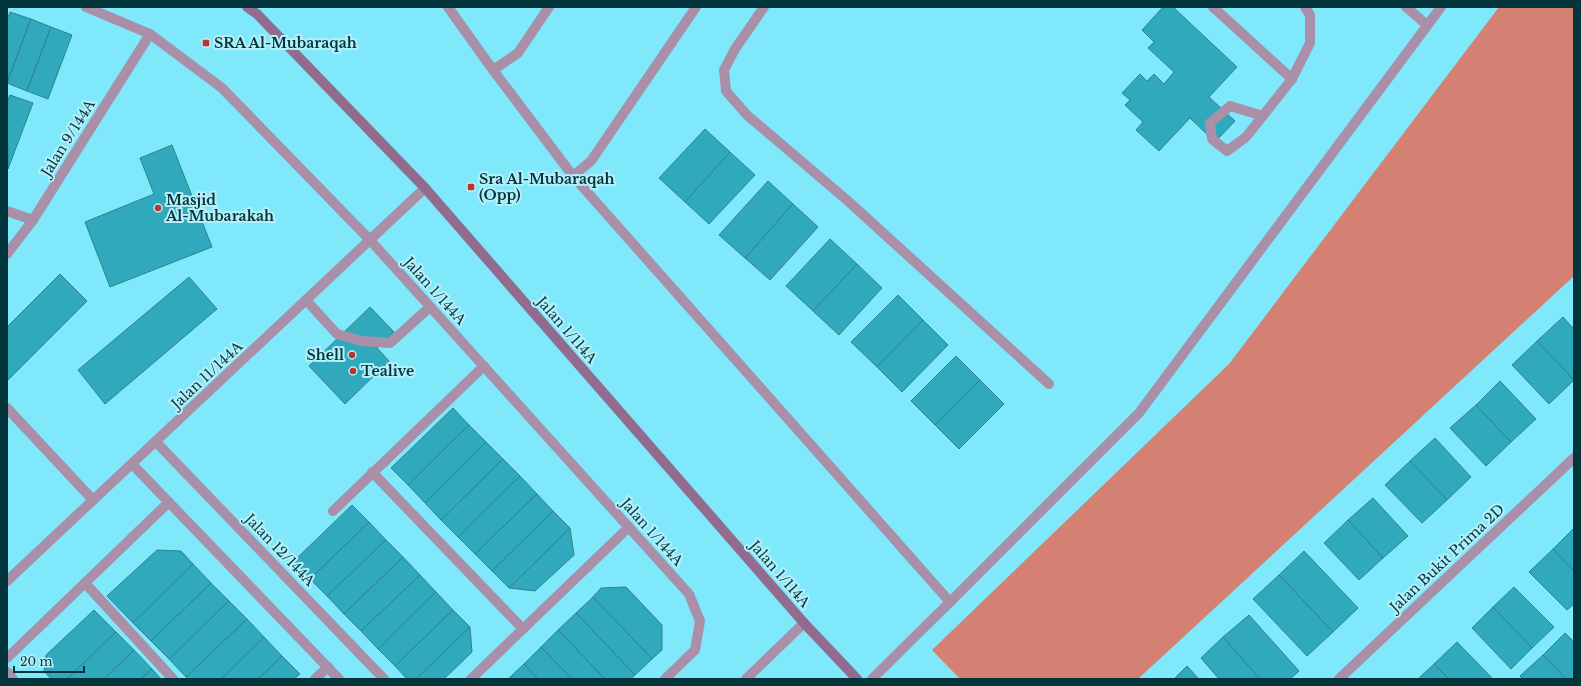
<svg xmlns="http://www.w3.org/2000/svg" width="1581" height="686" viewBox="0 0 1581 686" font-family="'Libre Baskerville',serif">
  <rect width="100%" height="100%" fill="#7fe9fb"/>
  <polygon fill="#d48174" points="1499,7 1574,7 1574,276 1138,679 960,679 932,650 1229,364"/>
  <g fill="#2fa9bb" stroke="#2f8390">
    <polygon points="1163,7 1173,7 1237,67 1209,97 1235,121 1215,142 1190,118 1159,151 1136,130 1143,122 1125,105 1130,100 1122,93 1140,74 1147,81 1154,74 1164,84 1174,72 1148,48 1154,42 1142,30"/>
    <polygon points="10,12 31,19 7,83 7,20"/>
    <polygon points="31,19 51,27 27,91 7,83"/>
    <polygon points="51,27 72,35 48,99 27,91"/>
    <polygon points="10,95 33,103 8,169 7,102"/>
    <polygon points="705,129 730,152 685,202 659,178"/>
    <polygon points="172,145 212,247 110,287 85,222 154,194 140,158"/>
    <polygon points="730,152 755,175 709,224 685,202"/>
    <polygon points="768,181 793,204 745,258 719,235"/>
    <polygon points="793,204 818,227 770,280 745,258"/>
    <polygon points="830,239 857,264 813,311 786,286"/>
    <polygon points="857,264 882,288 839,335 813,311"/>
    <polygon points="60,274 87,301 7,381 7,327"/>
    <polygon points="189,277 217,309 105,404 78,370"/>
    <polygon points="898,295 923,320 877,367 851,342"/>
    <polygon points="370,307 394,332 377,348 389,361 345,404 309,366"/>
    <polygon points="1563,317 1574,329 1574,380 1537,341"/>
    <polygon points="923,320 948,345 902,392 877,367"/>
    <polygon points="1537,341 1574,380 1549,404 1512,365"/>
    <polygon points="956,356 980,380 935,425 911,401"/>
    <polygon points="980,380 1004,404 959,449 935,425"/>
    <polygon points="1500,381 1536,419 1511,442 1476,405"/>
    <polygon points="1476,405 1511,442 1486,466 1450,428"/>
    <polygon points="453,408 469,425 408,485 391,468"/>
    <polygon points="469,425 486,442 425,503 408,485"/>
    <polygon points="1435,438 1471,477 1447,500 1410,461"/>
    <polygon points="486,442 503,459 441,520 425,503"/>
    <polygon points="503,459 520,476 458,537 441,520"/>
    <polygon points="1410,461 1447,500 1422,523 1385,485"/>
    <polygon points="520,476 537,494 475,554 458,537"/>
    <polygon points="537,494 553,511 492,571 475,554"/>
    <polygon points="1373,498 1408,536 1383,558 1348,520"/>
    <polygon points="352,505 369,522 310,579 294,561"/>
    <polygon points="553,511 570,528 509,588 492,571"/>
    <polygon points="1348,520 1383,558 1359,580 1324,543"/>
    <polygon points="369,522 386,540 327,596 310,579"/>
    <polygon points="570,528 574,555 535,591 509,588"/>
    <polygon points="1574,528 1574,571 1553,549"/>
    <polygon points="386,540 403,557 344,614 327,596"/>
    <polygon points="1553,549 1574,571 1574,604 1567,610 1529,572"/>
    <polygon points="157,550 181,551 193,564 133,623 107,596"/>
    <polygon points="1304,551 1358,608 1333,632 1279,575"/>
    <polygon points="403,557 420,575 361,631 344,614"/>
    <polygon points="193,564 211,583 151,641 133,623"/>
    <polygon points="420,575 436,592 378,649 361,631"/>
    <polygon points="1279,575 1333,632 1307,656 1253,599"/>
    <polygon points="211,583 229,601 169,659 151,641"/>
    <polygon points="626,587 662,625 662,650 652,659 593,597 601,588"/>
    <polygon points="1514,587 1554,627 1532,648 1493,607"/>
    <polygon points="436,592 453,610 395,666 378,649"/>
    <polygon points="593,597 652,659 635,675 576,613"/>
    <polygon points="229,601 247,619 186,677 169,659"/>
    <polygon points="1493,607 1532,648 1511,669 1472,628"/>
    <polygon points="94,610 116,632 67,679 51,679 44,671 46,655"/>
    <polygon points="453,610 470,627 416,679 407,679 395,666"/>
    <polygon points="576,613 635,675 631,679 605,679 558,630"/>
    <polygon points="1249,615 1299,671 1290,679 1260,679 1223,637"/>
    <polygon points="247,619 264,637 221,679 188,679 186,677"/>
    <polygon points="470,627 472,652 444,679 416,679"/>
    <polygon points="558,630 605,679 572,679 541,647"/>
    <polygon points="116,632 134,650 104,679 67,679"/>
    <polygon points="1565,633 1574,642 1574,679 1566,679 1543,655"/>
    <polygon points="264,637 282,656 258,679 221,679"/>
    <polygon points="1223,637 1260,679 1219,679 1201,658"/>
    <polygon points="1457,642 1493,679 1449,679 1434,664"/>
    <polygon points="541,647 572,679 538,679 524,664"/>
    <polygon points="134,650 152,669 141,679 104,679"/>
    <polygon points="1543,655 1566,679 1523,679 1520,676"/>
    <polygon points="282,656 300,674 294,679 258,679"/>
    <polygon points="524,664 538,679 508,679"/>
    <polygon points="1434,664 1449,679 1418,679"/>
    <polygon points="1187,666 1199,679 1174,679"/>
    <polygon points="152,669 161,679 141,679"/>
  </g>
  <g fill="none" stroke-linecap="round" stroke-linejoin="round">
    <g stroke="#a98fa7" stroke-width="10">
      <polyline points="1213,7 1292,79"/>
      <polyline points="493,70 518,53 549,7"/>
      <polyline points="1263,116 1230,106 1210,123 1212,139 1227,151 1246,137 1292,79 1310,43 1310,15 1305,7"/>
      <polyline points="306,300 337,334 362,341 390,343 430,307"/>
      <polyline points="7,408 93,500"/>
      <polyline points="333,511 484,366"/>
      <polyline points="85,583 173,679"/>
      <polyline points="315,679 328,667"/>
    </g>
    <g stroke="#a98fa7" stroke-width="10">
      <polyline points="86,7 150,34 222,88 370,240 689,594 700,621 695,650 665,679"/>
      <polyline points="448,7 493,70 573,176 950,602 1139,413 1441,7"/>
      <polyline points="764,7 735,49 724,70 726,91 747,115 848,201 1049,384"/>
      <polyline points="1406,7 1427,25"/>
      <polyline points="573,176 591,161 696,7"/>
      <polyline points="7,211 33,220"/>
      <polyline points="7,254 33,220 150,34"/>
      <polyline points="156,442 384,679"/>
      <polyline points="132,464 339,679"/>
      <polyline points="372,472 523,629"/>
      <polyline points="7,581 425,188"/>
      <polyline points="7,658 169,502"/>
      <polyline points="7,672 13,679"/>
      <polyline points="471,679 629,527"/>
      <polyline points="746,679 804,623"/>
      <polyline points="872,679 950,602"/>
      <polyline points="1339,679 1574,458"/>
    </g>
    <polyline stroke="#926c8f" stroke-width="10" points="247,7 257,14 425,188 804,623 857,679"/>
  </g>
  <g fill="#c03326" stroke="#b5f0fa" stroke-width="1.5">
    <rect x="202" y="39" width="8" height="8" rx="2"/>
    <rect x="467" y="183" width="8" height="8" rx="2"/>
    <circle cx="158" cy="208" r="4"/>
    <circle cx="352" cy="355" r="4"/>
    <circle cx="353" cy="371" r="4"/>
  </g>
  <g text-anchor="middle" stroke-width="4" stroke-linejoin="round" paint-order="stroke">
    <g font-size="14" font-weight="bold" fill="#02353c" stroke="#b5f0fa" text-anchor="start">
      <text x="214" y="48">SRA Al-Mubaraqah</text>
      <text x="479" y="184">Sra Al-Mubaraqah<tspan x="479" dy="16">(Opp)</tspan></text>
      <text x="166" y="205">Masjid<tspan x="166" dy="16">Al-Mubarakah</tspan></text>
      <text x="344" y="360" text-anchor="end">Shell</text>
      <text x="361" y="376">Tealive</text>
    </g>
    <g font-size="14" fill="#02353c" stroke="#b5f0fa">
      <text transform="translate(68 138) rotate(-58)" y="5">Jalan 9/144A</text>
      <text transform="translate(435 291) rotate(48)" y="5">Jalan 1/144A</text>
      <text transform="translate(567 330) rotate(49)" y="5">Jalan 1/114A</text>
      <text transform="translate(207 375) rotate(-43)" y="5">Jalan 11/144A</text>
      <text transform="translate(652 532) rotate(48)" y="5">Jalan 1/144A</text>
      <text transform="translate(280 550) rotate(46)" y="5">Jalan 12/144A</text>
      <text transform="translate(1447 558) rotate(-43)" y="5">Jalan Bukit Prima 2D</text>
      <text transform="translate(780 574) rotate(49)" y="5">Jalan 1/114A</text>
    </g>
  </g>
  <rect width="1581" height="686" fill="none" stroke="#02353c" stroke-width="16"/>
  <path d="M14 666v6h70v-6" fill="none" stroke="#02353c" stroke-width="2"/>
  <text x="20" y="666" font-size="12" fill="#02353c" stroke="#b5f0fa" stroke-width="3" paint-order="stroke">20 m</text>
</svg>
